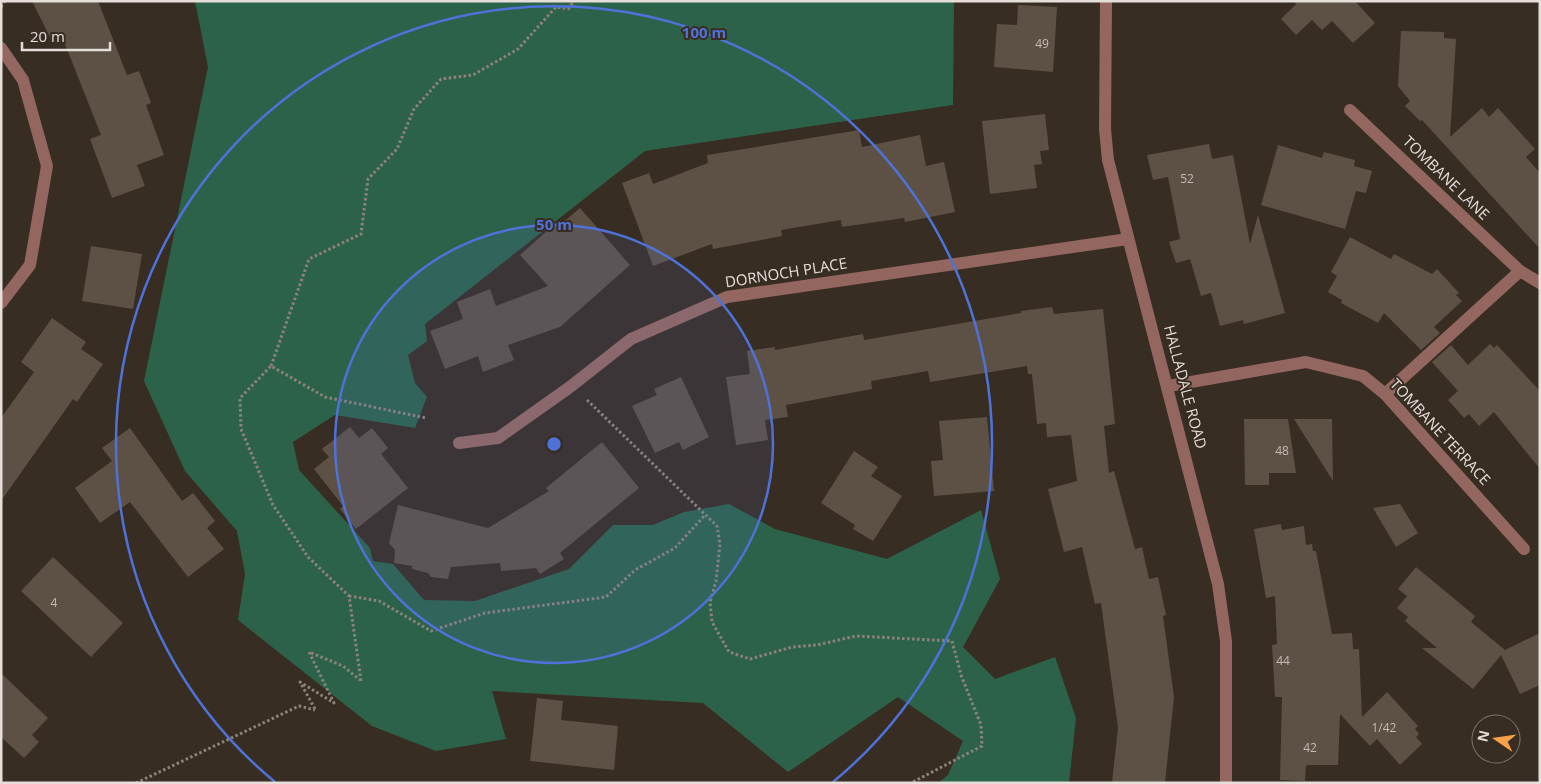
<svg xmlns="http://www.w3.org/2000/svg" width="1541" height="784" viewBox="0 0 1541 784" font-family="'Open Sans',sans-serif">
  <rect width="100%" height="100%" fill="#382d23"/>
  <polygon fill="#2d624a" points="195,1 954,1 953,105 645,151 425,324 427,341 408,355 415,383 427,397 415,428 335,415 293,442 299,470 370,548 373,561 393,564 424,600 475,601 569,569 613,525 653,525 684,512 729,504 775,529 887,559 981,510 1000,579 963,647 995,679 1055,657 1076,718 1069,783 938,783 948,775 963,741 898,697 788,772 703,703 492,691 506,739 436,751 372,726 238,620 245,574 237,531 185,471 144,381 208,67"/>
  <g fill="#5d5146">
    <polygon points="32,1 98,1 127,75 139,71 151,103 146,105 164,155 137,165 145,186 112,198 90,139 101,135 61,34 51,39"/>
    <polygon points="1294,1 1355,1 1375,23 1353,43 1332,21 1322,30 1312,20 1296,35 1281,19 1296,4"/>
    <polygon points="1018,5 1057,7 1053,72 994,67 997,24 1017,25"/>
    <polygon points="1401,31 1444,32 1444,38 1456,39 1450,137 1482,108 1489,117 1498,108 1535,149 1526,157 1540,173 1540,249 1422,120 1420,121 1405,106 1410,101 1398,86"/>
    <polygon points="1045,114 1049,150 1040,151 1042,164 1034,165 1037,188 990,194 982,121"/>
    <polygon points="859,130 862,147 920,135 926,166 944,162 955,212 905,222 904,218 842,227 841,220 781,230 782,236 713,249 712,244 653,266 622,183 649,173 653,184 708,163 707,155"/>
    <polygon points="1209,144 1212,159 1233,155 1250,244 1258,215 1285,313 1244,324 1243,320 1220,326 1211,293 1201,296 1190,259 1176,263 1169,242 1180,239 1168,177 1153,180 1147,155"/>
    <polygon points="1278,145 1322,158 1324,152 1355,160 1354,166 1372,171 1366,193 1356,191 1345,229 1261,205"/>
    <polygon points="580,208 630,265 560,327 508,345 514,360 483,372 478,356 445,369 430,331 463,319 457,302 490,289 496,306 548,286 520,255 557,222 560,225"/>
    <polygon points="1350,237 1391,259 1394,254 1432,274 1437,269 1459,293 1456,295 1462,301 1434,327 1440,333 1421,350 1384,313 1378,323 1341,303 1342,300 1328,292 1337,276 1331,272"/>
    <polygon points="91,246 142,254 133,309 82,301"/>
    <polygon points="1052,307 1054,314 1103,309 1115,424 1104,426 1109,473 1114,471 1135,549 1142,547 1149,579 1158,577 1166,615 1163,616 1174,697 1165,783 1112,783 1118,728 1101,603 1095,604 1082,547 1064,552 1048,489 1077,481 1071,435 1047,437 1046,423 1037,424 1032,374 1028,374 1027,366 930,382 928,371 871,381 872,389 786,405 788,417 765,420 768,440 736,445 726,377 750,374 747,351 775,347 775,350 863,334 864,340 1021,313 1021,311"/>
    <polygon points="52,318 86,342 81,349 103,364 77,402 73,399 1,501 1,418 34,372 21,362"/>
    <polygon points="1490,344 1494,348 1497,345 1540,391 1540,469 1494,412 1479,426 1469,414 1464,418 1448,400 1458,391 1432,362 1451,345 1468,365"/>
    <polygon points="681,377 709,437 683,450 679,442 655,453 632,406 657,395 654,389"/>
    <polygon points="987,417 994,491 934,496 931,461 943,460 939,421"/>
    <polygon points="1244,419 1288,419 1296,473 1269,473 1269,485 1245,485"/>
    <polygon points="1294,419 1332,419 1333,481"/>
    <polygon points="350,427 359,438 372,428 388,448 381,454 408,488 356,529 340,509 343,506 314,469 329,457 322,449"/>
    <polygon points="130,428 182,501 193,493 215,521 207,528 224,549 188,577 130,502 100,523 75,488 112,461 102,448"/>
    <polygon points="602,442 639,488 560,553 564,559 540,574 536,568 501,571 500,563 451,567 448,579 431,577 428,573 412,569 412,566 394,563 395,550 389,543 398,505 488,528 549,491 546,488"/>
    <polygon points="854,451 878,467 871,476 902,496 873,541 853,529 855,525 821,503"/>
    <polygon points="1400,504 1418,533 1396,547 1373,508"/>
    <polygon points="1281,524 1282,530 1304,526 1306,545 1312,544 1313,551 1316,551 1332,634 1352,633 1353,649 1359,649 1362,717 1387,692 1418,726 1415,729 1419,734 1416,737 1422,744 1400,765 1377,739 1370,746 1340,714 1338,765 1306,765 1305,781 1280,780 1282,697 1275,697 1272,645 1277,644 1275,596 1266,598 1254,529"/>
    <polygon points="53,557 123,623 91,657 21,591"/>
    <polygon points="1416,567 1475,616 1471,622 1505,650 1540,633 1540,685 1520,694 1501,655 1473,689 1422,648 1437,648 1405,621 1408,617 1397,608 1407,596 1398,589"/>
    <polygon points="1,673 48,718 32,735 39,742 24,758 1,737"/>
    <polygon points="537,698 563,701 561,720 618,726 614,770 530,761"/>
  </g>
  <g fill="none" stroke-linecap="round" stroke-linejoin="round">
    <g stroke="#8d837b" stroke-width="3" stroke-dasharray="2.5 2.5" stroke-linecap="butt">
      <polyline points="1,7 5,1"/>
      <polyline points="271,366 309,259 361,234 368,179 397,149 414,109 441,79 473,75 518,49 556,7 568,9 574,1"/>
      <polyline points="587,400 717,526 720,544 716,581 710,602 712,622 729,652 750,659 792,647 817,645 856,636 952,641 961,675 981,725 982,746 911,783"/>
      <polyline points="349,596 379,601 431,631 485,613 606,597 635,570 675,548 705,515"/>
      <polyline points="361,681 349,596 308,557 273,505 241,429 240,398 271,366 325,397 426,418"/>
      <polyline points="315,709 300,682 334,703 309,652 343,666 360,680"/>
      <polyline points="136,783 299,706 315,710"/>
    </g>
    <g stroke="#93675f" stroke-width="12">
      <polyline points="1106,1 1105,129 1108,160 1218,584 1226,641 1226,783"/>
      <polyline points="1,48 23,80 47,166 30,265 1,303"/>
      <polyline points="1350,110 1520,271 1540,283"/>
      <polyline points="1168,386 1306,362 1363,376 1385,394 1524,549"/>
      <polyline points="1385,394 1520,271"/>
      <polyline points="459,443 498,438 570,387 631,339 727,297 1128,239"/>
    </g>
  </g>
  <circle cx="554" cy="444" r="219" fill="#4f72d8" fill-opacity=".12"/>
  <g fill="none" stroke="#4f72d8" stroke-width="2.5">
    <circle cx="554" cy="444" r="219"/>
    <path d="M275 782A438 438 0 1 1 833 782"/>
  </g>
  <g text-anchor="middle" stroke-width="4" stroke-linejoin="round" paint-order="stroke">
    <g font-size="12" fill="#c4bbb4">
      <text x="1042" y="48">49</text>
      <text x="1187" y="183">52</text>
      <text x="1282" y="455">48</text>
      <text x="54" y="607">4</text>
      <text x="1283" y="665">44</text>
      <text x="1384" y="732">1/42</text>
      <text x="1310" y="752">42</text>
    </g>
    <g font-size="15" fill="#e6ded8" stroke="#382d23">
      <text transform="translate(1446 178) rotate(44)" y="5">TOMBANE LANE</text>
      <text transform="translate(786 273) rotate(-9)" y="5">DORNOCH PLACE</text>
      <text transform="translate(1185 387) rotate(75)" y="5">HALLADALE ROAD</text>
      <text transform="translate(1440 432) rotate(47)" y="5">TOMBANE TERRACE</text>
    </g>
  </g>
  <circle cx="554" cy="444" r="8" fill="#4f72d8" stroke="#382d23" stroke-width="2.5"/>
  <g font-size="15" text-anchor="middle" font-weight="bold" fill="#4f72d8" stroke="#382d23" stroke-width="4" stroke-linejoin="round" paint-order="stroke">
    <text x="704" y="38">100 m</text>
    <text x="554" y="230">50 m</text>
  </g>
  <rect width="1541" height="784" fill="none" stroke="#e6ded8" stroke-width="5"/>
  <g transform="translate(1496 739) rotate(283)"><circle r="24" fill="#382d23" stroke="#7e746b"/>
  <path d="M0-4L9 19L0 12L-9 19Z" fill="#f7a14a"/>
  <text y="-8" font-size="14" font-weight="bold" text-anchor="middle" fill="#e6ded8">N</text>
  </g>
  <path d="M22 42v8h88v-8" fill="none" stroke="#e6ded8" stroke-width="2.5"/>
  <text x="30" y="42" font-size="15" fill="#e6ded8" stroke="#382d23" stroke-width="4" paint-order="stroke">20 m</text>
</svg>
